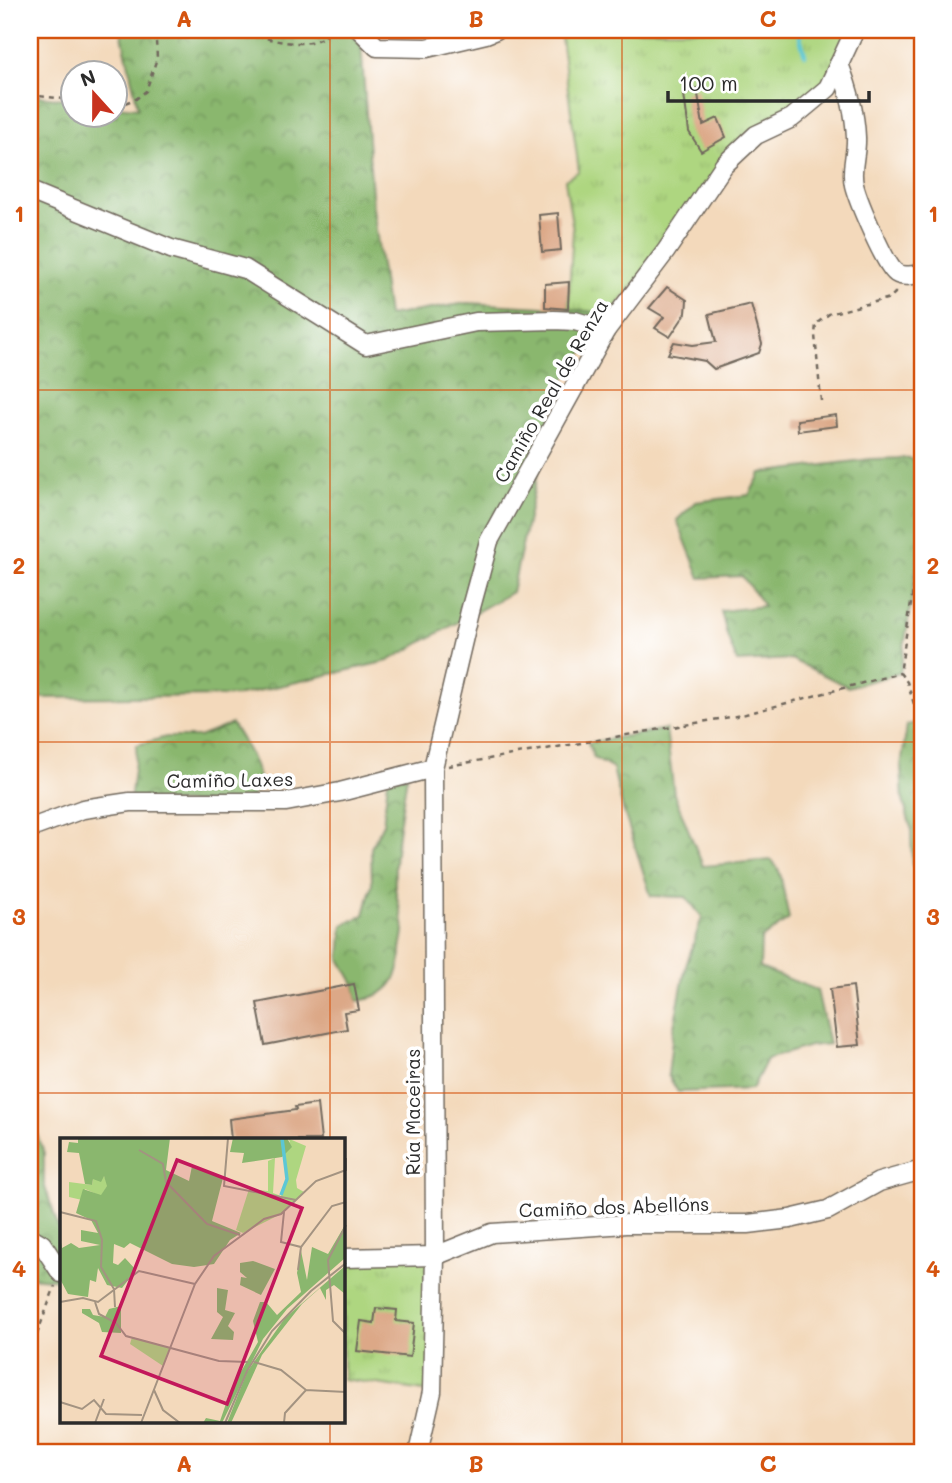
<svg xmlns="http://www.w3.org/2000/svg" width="952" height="1483" viewBox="0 0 952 1483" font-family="Mali,sans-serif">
  <defs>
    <pattern id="grass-tufts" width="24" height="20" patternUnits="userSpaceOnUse" patternTransform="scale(1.75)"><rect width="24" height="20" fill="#aed680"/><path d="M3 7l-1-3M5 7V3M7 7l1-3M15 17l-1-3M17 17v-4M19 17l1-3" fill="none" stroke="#96b86f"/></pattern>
    <pattern id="forest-crowns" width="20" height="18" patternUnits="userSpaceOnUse" patternTransform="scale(1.75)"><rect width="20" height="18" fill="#8ab76e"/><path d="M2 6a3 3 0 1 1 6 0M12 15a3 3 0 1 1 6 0" fill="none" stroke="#71955b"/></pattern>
  </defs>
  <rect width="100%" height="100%" fill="#fff"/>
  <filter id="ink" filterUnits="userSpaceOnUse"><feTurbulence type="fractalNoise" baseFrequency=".0143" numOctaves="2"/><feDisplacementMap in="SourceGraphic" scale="14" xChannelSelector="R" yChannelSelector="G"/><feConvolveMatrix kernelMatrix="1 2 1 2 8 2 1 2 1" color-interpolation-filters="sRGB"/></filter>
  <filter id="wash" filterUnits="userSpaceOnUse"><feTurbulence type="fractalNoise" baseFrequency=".00686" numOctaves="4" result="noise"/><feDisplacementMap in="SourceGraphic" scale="28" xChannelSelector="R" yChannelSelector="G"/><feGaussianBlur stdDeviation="1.57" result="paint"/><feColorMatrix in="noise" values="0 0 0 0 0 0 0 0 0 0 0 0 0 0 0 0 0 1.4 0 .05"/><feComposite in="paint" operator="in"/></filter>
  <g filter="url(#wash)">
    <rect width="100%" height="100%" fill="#f3d9bb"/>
    <g fill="url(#grass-tufts)" stroke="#6c8056" stroke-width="2">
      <polygon points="560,30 854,30 827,87 756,132 610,314 568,309 573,230 565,180 579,171"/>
      <polygon points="435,1256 432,1392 343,1379 343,1258"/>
    </g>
    <g fill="url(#forest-crowns)" stroke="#5a714c" stroke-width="2">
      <polygon points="121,30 360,30 373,208 388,316 467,303 561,308 610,314 555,393 512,592 388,661 236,696 30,698 30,95 73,100 74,116 116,116 116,106 138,108"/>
      <polygon points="909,458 922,467 922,534 900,673 848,687 791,659 737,662 727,635 721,611 764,606 742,576 700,578 677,520 696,502 749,495 761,473 871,459"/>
      <polygon points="922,721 922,882 912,864 911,828 903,800 901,766 907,725"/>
      <path d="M232 724C240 737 261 768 259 784 258 791 251 797 247 803L130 802 137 745 166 737H199Z"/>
      <polygon points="666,729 674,794 703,866 772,860 780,873 789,919 761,939 760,968 817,990 829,1044 810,1046 767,1059 752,1089 678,1092 668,1075 673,1031 686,966 702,917 686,897 651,896 623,809 613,769 594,758 588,743"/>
      <path d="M407 775C402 811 393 851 395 887 397 902 403 916 404 930 404 937 401 944 401 951 400 982 388 996 357 1001L354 984 340 959 343 925 364 915 372 884 371 848 383 824 388 780Z"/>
      <polygon points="30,1124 35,1129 44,1153 44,1184 61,1235 61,1280 30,1277"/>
    </g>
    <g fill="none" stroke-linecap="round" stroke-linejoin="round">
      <polyline stroke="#5cc7d6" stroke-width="4.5" points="798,30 805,55"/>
    </g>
    <g id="blocks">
      <g fill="#dca887">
        <polygon points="697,88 703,125 718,118 726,137 701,151 689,132 684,94"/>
        <polygon points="558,213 561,250 542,252 539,215"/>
        <polygon points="569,282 568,309 545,307 545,284"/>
        <polygon points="667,287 687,300 686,313 670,337 655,328 664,317 649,308"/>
        <polygon points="751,304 762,344 759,353 714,369 705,361 668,354 674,342 693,345 716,342 709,314"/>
        <polygon points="836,415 837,426 798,431 797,420"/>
        <polygon points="354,984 359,1010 344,1012 347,1029 265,1045 257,1003"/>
        <polygon points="853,986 860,1045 837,1047 830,989"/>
        <polygon points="317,1104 321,1140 231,1140 229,1119 296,1110 295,1107"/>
        <polygon points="376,1308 397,1310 396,1321 414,1323 410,1357 357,1351 361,1321 374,1323"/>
      </g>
    </g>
  </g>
  <g filter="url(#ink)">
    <use href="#blocks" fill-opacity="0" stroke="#71685d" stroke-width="2"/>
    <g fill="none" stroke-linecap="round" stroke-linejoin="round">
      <defs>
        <g id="minor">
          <polyline points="360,30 377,47 427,48 486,34 496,30"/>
          <path d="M839 64C848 87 855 112 856 137 857 155 850 167 854 185 858 201 885 265 896 273 904 278 914 275 922 273"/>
          <polyline points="30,191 171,249 245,269 366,345 476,322 554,320 575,321 606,330"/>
          <polyline points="30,830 34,827 83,809 130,802 286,802 340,792 433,768"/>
          <polyline points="30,1237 42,1244 61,1273"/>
          <polyline points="343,1258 435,1256 492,1233 626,1224 748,1224 790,1219 828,1210 879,1182 922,1170"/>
          <polyline points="418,1453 432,1392 435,1256 433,768 470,611 489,541 606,330 666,251 724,165 756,135 792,118 828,88 855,30"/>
        </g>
      </defs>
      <use href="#minor" stroke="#71685d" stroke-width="21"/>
      <g stroke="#71685d" stroke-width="2.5" stroke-dasharray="5 5" stroke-linecap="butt">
        <path d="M238 30C267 38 308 55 332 30"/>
        <polyline points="30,95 74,100"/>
        <polyline points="116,106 136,99 146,91 157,58 156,41 158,30"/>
        <polyline points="821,401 815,335 816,324 829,314 890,298 895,293 895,289"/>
        <polyline points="922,534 900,673 907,682 922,729"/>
        <polyline points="448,766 742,715 900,673"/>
        <polyline points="922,778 915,788 918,796 922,797"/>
        <polyline points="30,1353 55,1286"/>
      </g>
      <use href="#minor" stroke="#fff" stroke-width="18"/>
    </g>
  </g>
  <path fill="none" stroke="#d5540f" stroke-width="2" stroke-opacity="0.55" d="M330 30V1140M622 30V1453M30 390H922M30 742H922M30 1093H922M330 1422V1453"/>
  <g text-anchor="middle" stroke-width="7" stroke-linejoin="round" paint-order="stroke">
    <g font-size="19" fill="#2b2b2b" stroke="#fff">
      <text transform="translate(551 391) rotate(-60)" y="7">Camiño Real de Renza</text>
      <text transform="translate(230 780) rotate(-1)" y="7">Camiño Laxes</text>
      <text transform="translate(413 1112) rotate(-90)" y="7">Rúa Maceiras</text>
      <text transform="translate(614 1207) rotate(-2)" y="7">Camiño dos Abellóns</text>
    </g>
  </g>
  <g transform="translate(60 1138)">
    <rect width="285" height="285" fill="#f3d9bb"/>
    <path d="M227 0 246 8 236 42 237 50 244 54 221 76 183 95 176 92 189 51 208 53V23L215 20 213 55 221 58 227 39 224 18 230 3ZM44 38 48 47 41 58 25 51 22 62 9 59V44L32 47 33 40ZM72 199 110 210 103 228 70 206Z" fill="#aed680"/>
    <path d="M18 0H110L106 32 129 43 132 28 163 40 152 83 181 95 170 102 154 126 134 129 112 126 70 105 64 110 54 106 53 125 58 127 65 120 76 132 62 150 47 147 38 130 36 144 30 142 28 159 8 156 0 141V99L2 110 11 105 19 110 40 107 21 103V92L38 95 31 82 16 75 23 51 41 57 47 48 44 38 41 44 33 41 32 47 25 46 19 15 7 14 9 4 18 5ZM173 0H227L232 9 222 19 182 25 184 15 170 14ZM285 87V120L227 171 203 201 162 285H143L146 280 160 283 171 251 198 204 193 183 200 164H206L217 177 241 154 237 135 241 113 247 142 252 109 268 116ZM193 123 215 131 201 157 180 147 181 139 187 140 180 134V125ZM285 128V156L274 147 266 152V162L260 150 242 166 202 217 171 285H167L187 234 225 180ZM157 150 168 152 165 172 175 175 168 188 174 194 173 202 151 201 163 179 157 174ZM61 168V195L42 194 39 185 22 175V171H30L33 177 45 179 49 171Z" fill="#8ab76e"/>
    <path fill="none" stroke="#5cc7d6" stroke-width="3.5" d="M221 57 227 41 222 0"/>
    <path fill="none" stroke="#a39381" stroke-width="2" d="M168 0 164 48 236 62M79 12 103 26 106 44 147 86 180 97M0 74 36 83 42 102 41 129 54 151 55 169M224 74 221 104 241 109 272 68 286 64M286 87 268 122 273 183 286 196M238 132 241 109M0 164 23 160 38 164 79 133 135 146M35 164 39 176 56 185 66 198 159 223 188 224M194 224 221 232 246 252M94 252 103 272 120 285M0 264 22 271 34 262 46 276 82 277M35 285 44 261M81 285 135 146 154 118 204 81 221 76 256 43 286 32V20M165 285 187 233 212 193 251 153 286 125M224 285 225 275 246 252 286 254"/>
    <path fill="#c2185b" fill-opacity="0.15" stroke="#c2185b" stroke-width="3.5" d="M117 22 242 70 167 266 41 218Z"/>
    <rect width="285" height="285" fill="none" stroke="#2b2b2b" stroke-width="3.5"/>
  </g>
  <rect width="952" height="1483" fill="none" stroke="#fff" stroke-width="77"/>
  <g transform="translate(94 94) rotate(339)"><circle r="33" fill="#ffffff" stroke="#aaaaaa" stroke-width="2"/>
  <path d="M0-5L12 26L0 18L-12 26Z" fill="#c8321e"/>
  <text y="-10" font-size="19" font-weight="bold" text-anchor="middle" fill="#2b2b2b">N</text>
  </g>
  <path d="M668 91v10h201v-10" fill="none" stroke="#2b2b2b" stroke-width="3.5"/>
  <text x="679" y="91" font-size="21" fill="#2b2b2b" stroke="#ffffff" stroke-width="5" paint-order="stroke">100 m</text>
  <rect x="38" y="38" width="876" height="1406" fill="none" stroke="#d5540f" stroke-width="2.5"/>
  <g font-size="23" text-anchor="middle" font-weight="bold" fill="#d5540f">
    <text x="184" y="27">A</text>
    <text x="476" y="27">B</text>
    <text x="768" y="27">C</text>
    <text x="19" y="222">1</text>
    <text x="933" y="222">1</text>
    <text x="19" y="574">2</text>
    <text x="933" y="574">2</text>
    <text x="19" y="925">3</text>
    <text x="933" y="925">3</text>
    <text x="19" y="1277">4</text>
    <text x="933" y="1277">4</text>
    <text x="184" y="1472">A</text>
    <text x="476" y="1472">B</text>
    <text x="768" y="1472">C</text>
  </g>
</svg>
